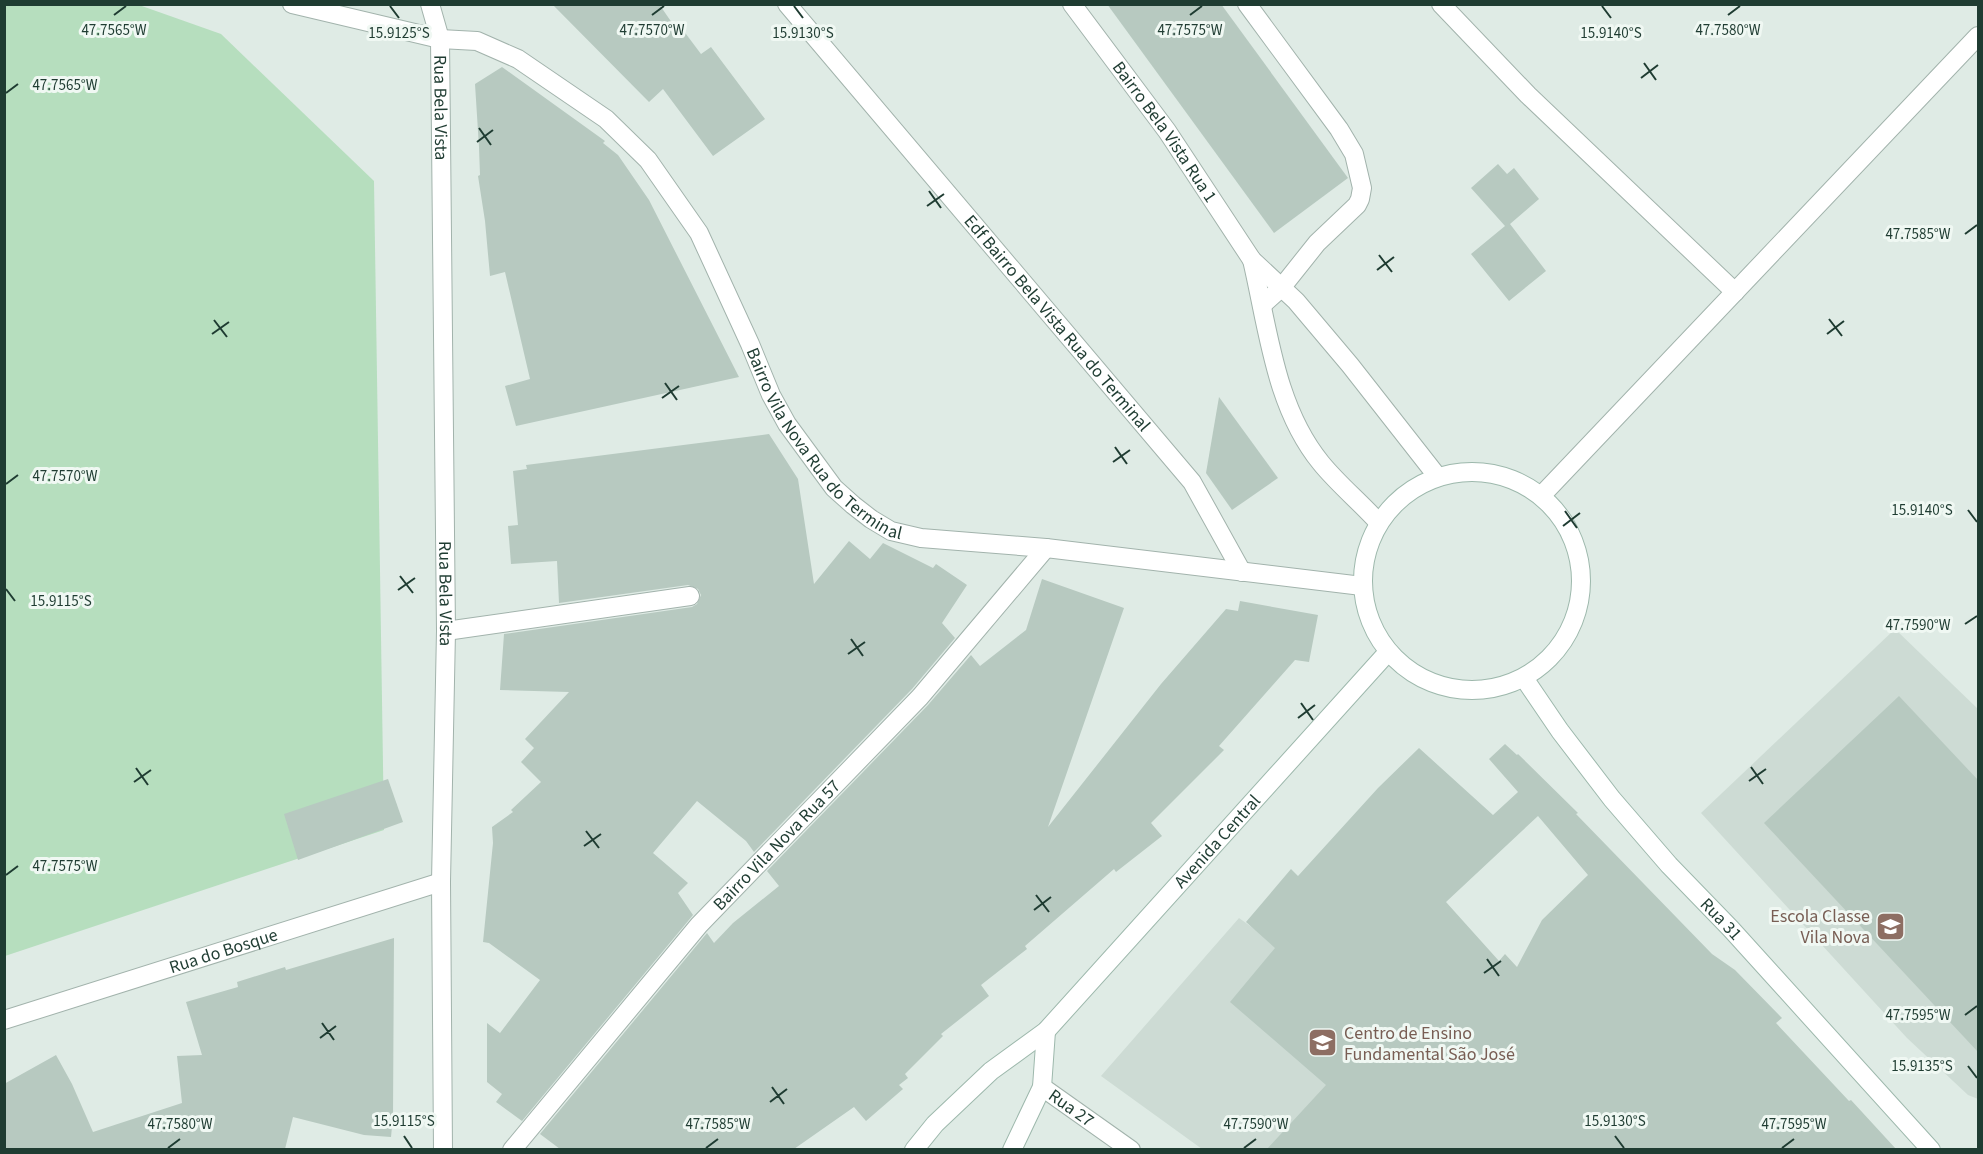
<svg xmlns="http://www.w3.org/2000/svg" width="1983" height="1154" viewBox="0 0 1983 1154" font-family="'Source Sans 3',sans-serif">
  <rect width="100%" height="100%" fill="#dfebe5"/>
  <g fill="#cddbd4">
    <polygon points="1895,629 1978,709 1978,1099 1968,1095 1907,1038 1701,813"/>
    <polygon points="1239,918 1365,1009 1468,1006 1656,1149 1202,1149 1101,1076"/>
  </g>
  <polygon fill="#b6debe" points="4,5 139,5 221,34 374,181 384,830 5,956"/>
  <g fill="#b7c9c0" fill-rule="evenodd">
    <polygon points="552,4 659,4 679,33 683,30 701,54 711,47 765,119 713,156 663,89 649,102"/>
    <polygon points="1107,4 1221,4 1348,178 1274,233"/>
    <polygon points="502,67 605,141 603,143 618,155 649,200 739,377 516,426 505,386 530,379 505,272 490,276 485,221 478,176 480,175 479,147 475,84"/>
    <polygon points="1498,164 1507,174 1514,168 1539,199 1510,224 1546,271 1509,301 1471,254 1505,226 1471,188"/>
    <polygon points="1219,397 1278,478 1232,510 1206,473"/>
    <polygon points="769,434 798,479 814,584 849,541 870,559 883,543 933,568 936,564 967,585 942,623 955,638 912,689 754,852 746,841 697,801 653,853 688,883 678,893 693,915 522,1121 496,1102 502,1094 487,1082 487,1023 500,1033 540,980 489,943 483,942 493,843 492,827 513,812 511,810 541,782 521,762 534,748 525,739 569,692 500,690 504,634 692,607 697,604 701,595 698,589 688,585 559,603 557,561 511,564 508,526 518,525 513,471 527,469 526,465"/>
    <polygon points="1042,579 1124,608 1048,827 1161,684 1226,609 1238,611 1240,601 1318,615 1309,662 1295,660 1219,746 1224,750 1151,823 1162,836 1116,872 1114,869 1025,946 1027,949 981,985 989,996 941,1034 943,1036 905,1074 908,1078 899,1085 903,1089 866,1121 854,1107 794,1149 560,1149 540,1134 707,933 714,943 733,923 779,886 767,871 928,705 971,655 980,666 1026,630"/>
    <polygon points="1899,696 1978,780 1978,1052 1764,823"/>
    <path d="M1505 744 1517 755 1518 754 1578 813 1576 814 1712 954 1735 970 1782 1018 1776 1023 1849 1101 1851 1100 1896 1149H1267L1326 1085 1230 1002 1275 948 1246 922 1291 869 1298 876 1378 788 1419 748 1493 815 1518 792 1489 759ZM1538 816 1588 875 1542 920 1517 967 1505 954 1499 961 1446 902Z"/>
    <polygon points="388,779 403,822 298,860 284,814"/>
    <polygon points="394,938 393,1116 391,1137 364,1135 293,1117 285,1149 4,1149 4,1084 56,1055 72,1084 93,1132 182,1103 177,1056 202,1055 186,1002 238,987 237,982 285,967 286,970"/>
  </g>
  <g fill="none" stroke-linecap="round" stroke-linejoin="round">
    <defs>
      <g id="lane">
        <path id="s1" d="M787 4 1192 482 1242 572"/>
        <path id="s2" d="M1072 4 1167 131 1252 260 1296 301 1350 365 1437 476"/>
        <polyline points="1247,4 1339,129 1354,154 1362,188 1360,199 1357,205 1317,243 1282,287 1262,305"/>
        <polyline points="1441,4 1528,95 1735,292"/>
        <path d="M1252 260C1268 328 1275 407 1321 463 1338 484 1360 502 1378 522"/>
      </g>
      <g id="street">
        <path id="s3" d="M292 4 440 39 477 41 518 59 606 119 648 160 699 233 750 344 771 395 787 424 834 488 853 505 871 519 891 531 921 538 1046 548 1362 586"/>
        <path id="s4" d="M430 4 440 39 446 631 441 882 443 1150"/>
        <polyline points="1541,496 1978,36"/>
        <polyline points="446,631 690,596"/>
        <path id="s5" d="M4 1020 441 882"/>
        <path id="s6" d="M1042 1087 1131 1150"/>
        <path id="s7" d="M512 1150 699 925 920 697 1046 548"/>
      </g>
      <g id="secondary">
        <circle cx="1472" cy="581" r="109"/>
        <path id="s8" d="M1524 678 1560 731 1612 799 1669 865 1731 929 1931 1150"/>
        <path id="s9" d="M914 1150 935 1124 991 1071 1046 1031 1388 652"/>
        <polyline points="1012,1150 1042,1087 1046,1031"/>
      </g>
    </defs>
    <use href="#lane" stroke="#a2b3ac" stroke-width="20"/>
    <use href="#street" stroke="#a2b3ac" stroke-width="20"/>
    <use href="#secondary" stroke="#9db8ac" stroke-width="20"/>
    <use href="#lane" stroke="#fff" stroke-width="18"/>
    <use href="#street" stroke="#fff" stroke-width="18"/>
    <use href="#secondary" stroke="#fff" stroke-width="18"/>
  </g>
  <path fill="none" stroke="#1f3c32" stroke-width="2" d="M390 6 399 18M794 6 803 18M1602 6 1611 18M114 15 126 6M652 15 664 6M1190 15 1202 6M1728 15 1740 6M1644 63 1656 80M1641 78 1658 65M6 93 18 84M479 128 491 145M477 142 493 130M929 191 941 208M927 206 944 194M1965 234 1977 225M1379 255 1392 272M1377 270 1394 257M1829 319 1842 336M214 320 227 337M212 334 229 322M1827 334 1844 321M665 383 677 400M662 398 679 386M1115 447 1127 464M1113 462 1130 450M6 484 18 475M1968 510 1977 522M1565 511 1577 528M1563 526 1580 513M400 576 413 593M6 589 15 601M398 590 415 578M1965 624 1977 616M851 639 863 656M848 654 865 642M1301 703 1313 720M1298 718 1315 705M1751 767 1763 784M136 768 148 785M1749 781 1766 769M134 782 151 770M586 831 599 848M584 846 601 834M6 875 18 866M1036 895 1049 912M1034 910 1051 897M1487 959 1499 976M1484 973 1501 961M1965 1015 1977 1006M322 1023 334 1040M320 1038 336 1026M1968 1066 1977 1078M772 1087 784 1104M770 1102 787 1089M404 1136 412 1148M1615 1136 1624 1148M168 1148 180 1139M706 1148 718 1139M1244 1148 1256 1139M1782 1148 1794 1139"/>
  <defs>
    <symbol id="school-square" viewBox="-11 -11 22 22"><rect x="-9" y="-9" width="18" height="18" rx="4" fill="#8d6e63" stroke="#f0f8f3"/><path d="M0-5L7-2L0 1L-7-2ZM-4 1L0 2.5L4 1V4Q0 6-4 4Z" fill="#fff"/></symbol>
  </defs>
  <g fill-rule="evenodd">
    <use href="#school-square" x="1874" y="910" width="33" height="33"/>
    <use href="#school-square" x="1306" y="1026" width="33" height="33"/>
  </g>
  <g text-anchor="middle" stroke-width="6" stroke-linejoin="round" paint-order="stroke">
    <g font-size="18" fill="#1f3c32" stroke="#f0f8f3">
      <text dy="6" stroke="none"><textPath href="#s4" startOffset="105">Rua Bela Vista</textPath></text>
      <text dy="6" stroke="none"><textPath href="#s2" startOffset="158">Bairro Bela Vista Rua 1</textPath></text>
      <text dy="6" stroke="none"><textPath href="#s1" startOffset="418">Edf Bairro Bela Vista Rua do Terminal</textPath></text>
      <text dy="6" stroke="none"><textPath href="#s3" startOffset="738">Bairro Vila Nova Rua do Terminal</textPath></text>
      <text dy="6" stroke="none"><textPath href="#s4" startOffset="591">Rua Bela Vista</textPath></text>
      <text dy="6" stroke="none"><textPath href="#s9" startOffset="434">Avenida Central</textPath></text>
      <text dy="6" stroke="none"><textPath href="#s7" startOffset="404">Bairro Vila Nova Rua 57</textPath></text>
      <text dy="6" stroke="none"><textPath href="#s8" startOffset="312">Rua 31</textPath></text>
      <text dy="6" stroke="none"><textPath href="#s5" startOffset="230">Rua do Bosque</textPath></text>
      <text dy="6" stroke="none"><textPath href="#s6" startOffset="36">Rua 27</textPath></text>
    </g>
    <g font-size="18" fill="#785e54" stroke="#f0f8f3" text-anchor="end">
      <text x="1870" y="922">Escola Classe<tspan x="1870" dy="21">Vila Nova</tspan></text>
      <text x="1344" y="1039" text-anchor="start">Centro de Ensino<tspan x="1344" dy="21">Fundamental São José</tspan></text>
    </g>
  </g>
  <g font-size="15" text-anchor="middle" fill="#1f3c32" stroke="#f0f8f3" stroke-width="6" stroke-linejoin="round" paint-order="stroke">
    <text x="114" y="35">47.7565°W</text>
    <text x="652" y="35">47.7570°W</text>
    <text x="1190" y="35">47.7575°W</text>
    <text x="1728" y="35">47.7580°W</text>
    <text x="399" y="38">15.9125°S</text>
    <text x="803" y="38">15.9130°S</text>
    <text x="1611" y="38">15.9140°S</text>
    <text x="65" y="90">47.7565°W</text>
    <text x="1918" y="239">47.7585°W</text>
    <text x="65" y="481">47.7570°W</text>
    <text x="1922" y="515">15.9140°S</text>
    <text x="61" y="606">15.9115°S</text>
    <text x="1918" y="630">47.7590°W</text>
    <text x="65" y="871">47.7575°W</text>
    <text x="1918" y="1020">47.7595°W</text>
    <text x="1922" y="1071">15.9135°S</text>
    <text x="404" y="1126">15.9115°S</text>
    <text x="1615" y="1126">15.9130°S</text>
    <text x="180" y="1129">47.7580°W</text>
    <text x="718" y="1129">47.7585°W</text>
    <text x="1256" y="1129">47.7590°W</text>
    <text x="1794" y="1129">47.7595°W</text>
  </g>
  <rect width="1983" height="1154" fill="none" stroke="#1f3c32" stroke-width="12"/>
</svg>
